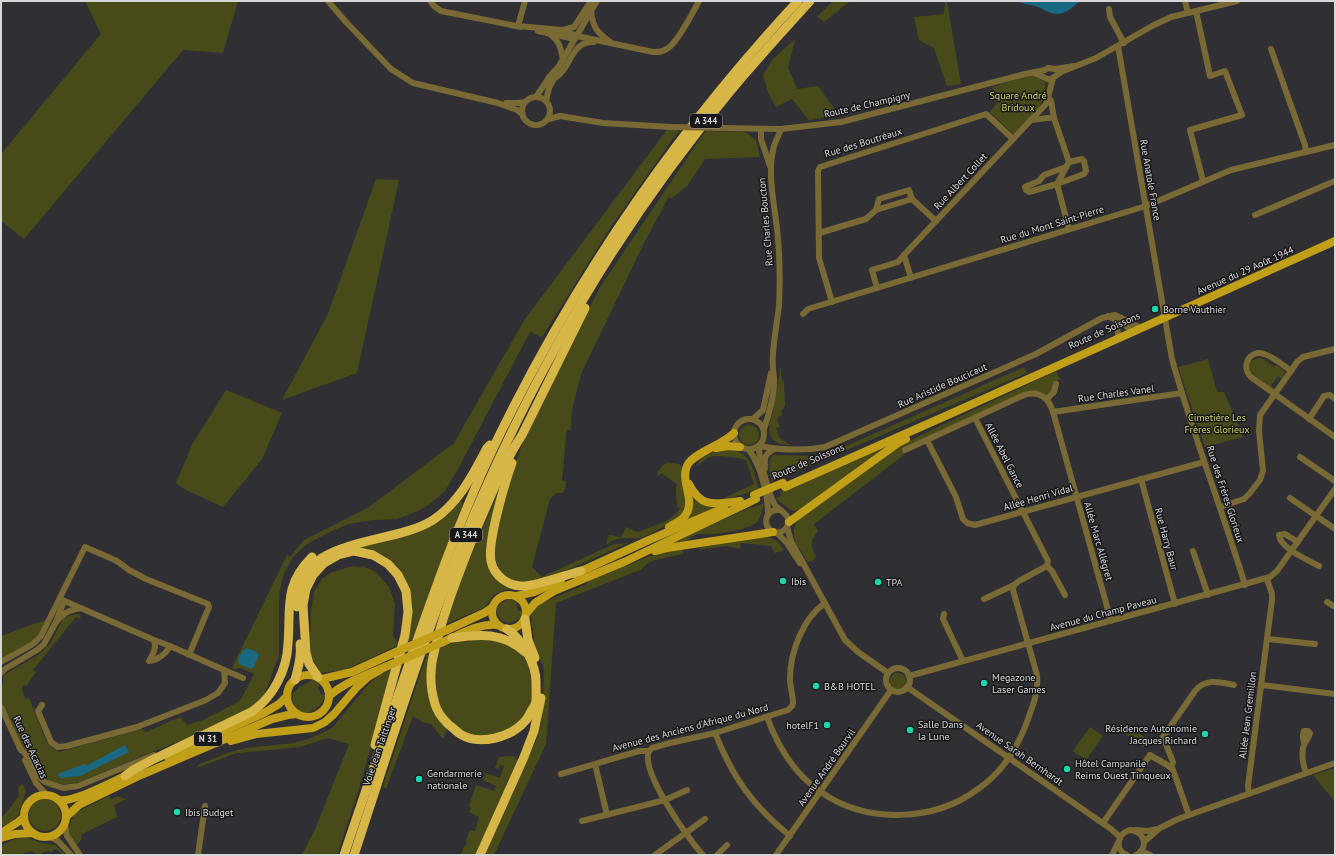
<svg xmlns="http://www.w3.org/2000/svg" width="1336" height="856" viewBox="0 0 1336 856" font-family="'PT Sans',sans-serif">
  <rect width="100%" height="100%" fill="#303034"/>
  <g fill="#494a1a">
    <polygon points="85,1 238,1 223,53 183,50 24,239 1,221 1,154 101,34"/>
    <polygon points="833,1 850,1 824,22 817,17"/>
    <polygon points="943,1 947,1 961,84 947,86 934,48 919,40 914,17 944,14 945,3"/>
    <polygon points="795,39 788,68 797,89 818,86 839,115 809,120 792,99 776,107 769,95 763,75 772,60"/>
    <path d="M1032 75 1045 82C1048 105 1028 120 1014 135L990 112 997 103 992 87Z"/>
    <path d="M667 130H679L610 228 542 337 530 332 458 469 445 491 430 504 418 511 397 519 373 520 348 524 332 531 307 544 293 557 284 573 279 594V655L264 695 255 706 216 727 147 754 79 782C69 784 58 786 49 780 32 770 17 734 9 716 6 711 2 705 1 699 0 692 3 682 4 675L38 655 50 644 63 618 75 614 81 615 80 619 76 617 33 670 36 672 26 686 23 685 22 689 25 699 29 698 47 743 59 752 142 729 146 732 180 717 187 725 203 720 240 701 254 674 240 668 235 669 232 668 287 555 290 557 304 540 369 507 454 443 525 319Z"/>
    <polygon points="706,131 745,132 756,140 760,157 705,159 688,185 672,198 668,198 643,245 581,374 572,410 571,430 567,430 566,435 562,480 566,481 565,489 562,493 556,493 550,499 532,567 542,577 614,544 628,543 549,578 528,581 516,581 508,578 501,572 494,556 495,541 510,478 523,442 600,287 700,139"/>
    <polygon points="376,179 399,180 357,373 282,400 328,314"/>
    <path d="M1259 358 1263 359 1274 367 1276 365 1285 371 1282 379 1278 376 1271 386 1275 389 1273 391 1266 387 1267 384C1259 379 1235 364 1259 358Z"/>
    <polygon points="1208,359 1217,392 1224,392 1243,437 1205,447 1178,367"/>
    <polygon points="781,365 781,376 784,383 785,406 781,411 782,415 778,417 777,420 780,427 776,428 780,438 790,445 779,444 773,440 770,434 769,425 773,412"/>
    <path d="M1024 367 1027 373 772 482C770 472 766 462 773 455L819 456 846 446Z"/>
    <path d="M1056 371 1060 379 1054 383 1051 392 1047 396 1039 392 1028 391 905 447V454L814 524 818 531C810 540 810 546 816 556L813 561 808 562C800 548 786 534 799 519L902 445 921 435Z"/>
    <polygon points="226,390 282,413 262,459 223,507 186,490 176,483 193,443"/>
    <circle cx="749" cy="435" r="10"/>
    <polygon points="898,441 800,510 792,511 775,498 781,496 780,492"/>
    <path d="M725 449C752 450 752 468 759 489L718 502 706 499 718 501 754 484 746 460C739 458 718 455 710 457 705 459 701 463 697 466 700 454 715 452 725 449Z"/>
    <path d="M666 463H671L679 464 683 469C679 482 689 495 685 509 683 517 647 537 639 538 632 539 624 537 617 539 613 540 609 543 606 544L609 535 621 537 626 527 638 532C653 526 672 522 680 508L677 506C677 498 675 491 677 484L661 473 658 476 657 473 662 466Z"/>
    <polygon points="498,492 500,493 486,547 487,562 520,590 510,589 501,591 493,596 485,607 446,624 454,597"/>
    <polygon points="696,500 706,506 717,508 686,522 691,502"/>
    <polygon points="459,501 463,503 412,640 406,642 410,613 392,565 353,549 416,532"/>
    <path d="M764 503C762 510 761 518 756 523 749 529 723 533 713 534 699 535 696 531 685 543L671 544V543L751 507 752 508Z"/>
    <path d="M764 536C774 538 779 542 784 550L775 553 771 546 741 543 740 549 727 546 700 550 699 548Z"/>
    <polygon points="682,549 684,552 683,554 655,560 648,563 640,570 556,603 546,744 494,855 485,855 536,741 542,721 544,669 535,646 532,625 531,615 537,605 587,584 588,581 650,556"/>
    <polygon points="353,566 365,567 376,572 389,587 395,604 393,635 399,645 344,670 319,673 313,665 310,643 311,611 314,592 322,579 332,572"/>
    <path d="M509 599 516 601 518 611H523V615C516 622 509 626 501 620 492 610 499 602 509 599Z"/>
    <polygon points="46,621 38,635 30,644 1,659 1,636 39,622"/>
    <polygon points="463,640 486,640 502,642 512,647 523,656 531,671 533,681 532,702 522,720 504,733 481,736 462,732 443,712 439,704 437,693 435,671 439,649 452,643"/>
    <polygon points="432,652 429,678 447,729 443,739 431,724 422,722 413,716 386,789 383,786 427,654"/>
    <polygon points="393,669 358,792 337,855 302,855 317,825 349,744 328,738 300,747 237,753 196,768 200,764 227,753 246,748 294,743 311,738 332,728 367,686 379,675"/>
    <circle cx="898" cy="681" r="8"/>
    <path d="M313 680 320 683 318 688 321 694 325 695C323 705 314 712 304 714 295 709 292 704 292 694L299 687Z"/>
    <polygon points="1126,725 1149,740 1144,747 1121,731"/>
    <polygon points="1090,727 1103,736 1086,760 1073,751"/>
    <polygon points="514,756 518,761 505,787 506,792 477,855 461,855 464,847 467,844 466,840 470,830 475,831 479,817 469,812 471,807 469,806 476,785 494,791 496,786 483,780 486,773 500,778 504,766 500,765 498,769 495,768 499,757"/>
    <polygon points="1335,768 1335,802 1313,775"/>
    <polygon points="23,784 26,792 18,815 10,823 1,827 1,819 19,796 18,787"/>
    <polygon points="109,796 112,799 117,796 126,799 114,805 117,817 82,834 81,840 77,845 70,835 69,829 71,821 75,813"/>
    <circle cx="45" cy="815" r="16"/>
    <polygon points="26,837 41,843 56,845 65,855 62,855 59,851 54,849 52,852 46,851 38,855 31,851 19,855 1,855 1,845 18,838"/>
  </g>
  <g fill="#196984">
    <path d="M1016 1H1080C1068 11 1062 18 1046 11 1043 9 1039 7 1035 6 1027 4 1024 4 1016 1Z"/>
    <path d="M246 648 257 652 259 655 254 666 252 669 239 664C237 658 241 652 246 648Z"/>
    <polygon points="125,745 129,752 80,776 60,778 58,774 84,764 86,766"/>
  </g>
  <g fill="none" stroke-linecap="round" stroke-linejoin="round">
    <g stroke="#796934" stroke-width="6">
      <polyline points="328,1 346,22 391,69 413,83 498,103 517,110 522,114"/>
      <polyline points="430,1 434,6 441,11 521,27"/>
      <path d="M525 1 518 26 562 30 577 36 653 52C659 52 663 52 668 48 678 42 693 12 699 1"/>
      <polyline points="1185,1 1188,13"/>
      <polyline points="1109,9 1110,17 1124,43"/>
      <path d="M591 11C593 28 597 32 610 42"/>
      <polyline points="1196,11 1210,76 1225,71 1242,115 1190,130 1203,181"/>
      <polyline points="563,30 574,27 591,1"/>
      <polyline points="538,31 570,38 577,36"/>
      <path d="M551 35C560 41 561 50 563 60"/>
      <path d="M1118 46 1172 359C1193 435 1222 509 1245 585"/>
      <polyline points="1271,49 1305,145 1306,152"/>
      <polyline points="1034,73 1050,80 1061,72 1096,58 1152,26 1171,17 1237,1"/>
      <path d="M555 78C572 68 570 41 594 42"/>
      <circle cx="536" cy="111" r="14"/>
      <polyline points="536,97 550,76 559,66 597,1"/>
      <polyline points="1048,97 1051,101 1054,118 1069,162 1057,184 1069,229"/>
      <polyline points="546,101 549,88 556,75"/>
      <polyline points="506,103 518,103 525,102"/>
      <polyline points="549,119 560,116 603,123 671,127"/>
      <path d="M1031 120C1039 120 1046 117 1054 118"/>
      <polyline points="725,128 781,129 841,122 1025,74 1045,70 1048,68 1055,69 1074,66"/>
      <polyline points="761,129 761,139 770,166"/>
      <polyline points="1066,167 1044,175 1039,181 1025,187 1026,190 1029,192 1057,184 1084,174 1086,171 1084,161 1082,159 1069,162"/>
      <polyline points="876,210 879,199 909,190 912,199"/>
      <polyline points="1255,215 1335,181"/>
      <polyline points="819,233 866,219 876,210 912,199 936,221"/>
      <polyline points="911,278 904,255 1046,104 1053,79"/>
      <polyline points="877,288 872,270 898,262 904,255"/>
      <polyline points="832,302 819,258 818,171 820,167 986,114 1013,139"/>
      <polyline points="803,314 808,309 1146,206 1231,170 1335,145"/>
      <polyline points="1108,316 1126,326 1133,332"/>
      <polyline points="1116,321 1118,334"/>
      <path d="M1291 371C1283 365 1274 357 1264 354 1250 349 1240 366 1251 377L1335 437"/>
      <polyline points="1047,399 1054,392 1056,384"/>
      <polyline points="1053,412 1182,393"/>
      <polyline points="975,418 1048,561 1047,566 1045,567 1019,581 1014,585 984,599"/>
      <circle cx="749" cy="434" r="15"/>
      <polyline points="753,419 763,410 771,373"/>
      <polyline points="1309,419 1324,396 1330,395 1335,399"/>
      <path d="M764 429C769 413 775 395 774 378 773 370 772 362 773 354 774 338 777 322 779 306 780 284 780 261 778 239 776 208 766 177 774 146 776 140 779 135 781 129"/>
      <polyline points="927,440 956,497 963,519 967,523 975,525 1204,462"/>
      <path d="M760 446C781 450 804 451 825 447L1036 354 1102 318 1115 315 1137 326"/>
      <path d="M759 447C758 455 770 498 775 505 779 510 785 512 788 518 790 532 775 538 767 526 764 516 770 509 780 510"/>
      <path d="M749 450C761 466 768 495 768 515"/>
      <path d="M905 450 1024 395C1039 390 1049 398 1053 412L1111 621"/>
      <polyline points="1300,457 1335,481"/>
      <path d="M765 468C764 458 765 453 775 449"/>
      <polyline points="1141,479 1175,604"/>
      <polyline points="1290,498 1335,529"/>
      <polyline points="1220,507 1244,499 1250,493 1260,480 1263,471 1259,431 1260,415 1291,371 1297,362 1303,357 1335,349"/>
      <polyline points="787,527 791,541 845,640 858,652 888,673"/>
      <polyline points="777,533 787,543 800,563"/>
      <path d="M1298 542 1285 534 1279 535C1280 548 1308 560 1319 566"/>
      <polyline points="1193,551 1208,595"/>
      <polyline points="1047,566 1052,571 1065,595"/>
      <path d="M60 599 154 640C157 648 153 654 149 661 158 660 166 654 170 646L154 640"/>
      <path d="M64 601 56 622C63 613 69 610 81 608"/>
      <polyline points="1327,602 1335,607"/>
      <polyline points="944,614 943,619 963,661"/>
      <polyline points="1267,639 1315,644"/>
      <polyline points="1,662 33,644 41,636 85,547 117,561 129,570 146,579 208,604 209,607 189,655"/>
      <circle cx="898" cy="680" r="12"/>
      <polyline points="224,670 243,678"/>
      <polyline points="1,673 5,669 37,650 44,644 56,622"/>
      <polyline points="909,676 1270,577 1277,571 1335,489"/>
      <polyline points="1261,685 1335,694"/>
      <polyline points="907,687 1111,829 1120,837"/>
      <polyline points="42,705 38,711 51,742 58,747 67,746 137,727 206,700 218,693 225,683 224,670 170,646"/>
      <polyline points="1,707 21,750"/>
      <path d="M767 717C778 747 794 774 821 792 866 824 934 822 978 789 1000 774 1015 752 1025 727 1031 710 1039 694 1037 675L1013 590 1014 585"/>
      <path d="M715 733C733 778 752 805 790 836"/>
      <path d="M1304 744C1304 739 1301 736 1304 731H1308L1310 733C1309 738 1307 739 1305 743 1300 752 1303 764 1306 773"/>
      <polyline points="19,747 29,758 38,776 45,782 63,788 78,786 154,755"/>
      <path d="M649 751C640 771 688 839 703 855"/>
      <polyline points="25,760 36,783 46,794"/>
      <polyline points="595,764 607,815"/>
      <path d="M1171 768 1173 762 1163 737 1195 691C1206 678 1219 682 1234 685"/>
      <path d="M561 774 639 751H649L652 748 670 743 715 733 788 710 792 706 793 703C793 695 790 687 790 679 790 652 803 618 825 603"/>
      <polyline points="1249,794 1248,786 1272,600 1272,594 1267,579"/>
      <polyline points="582,821 665,800 687,790"/>
      <path d="M1103 823 1150 755C1157 760 1167 763 1173 770L1189 815"/>
      <polyline points="65,824 67,836 80,855"/>
      <polyline points="1136,830 1148,831 1158,829"/>
      <polyline points="50,837 58,841 71,855"/>
      <polyline points="1144,842 1160,828 1178,819 1335,763"/>
      <polyline points="1141,851 1150,855"/>
      <polyline points="198,855 205,806"/>
      <polyline points="655,855 705,819"/>
      <polyline points="717,855 727,845"/>
      <polyline points="776,855 891,690"/>
      <polyline points="1112,855 1118,843"/>
      <path d="M1127 855C1113 849 1118 832 1131 830 1145 832 1149 848 1136 855"/>
    </g>
    <g stroke="#c19f18" stroke-width="8">
      <polyline points="716,448 728,446 740,447"/>
      <path d="M689 484C701 509 716 504 740 501"/>
      <polyline points="785,487 959,410 1335,241"/>
      <polyline points="789,522 898,443 906,439"/>
      <path d="M669 527C674 524 680 521 684 517 698 501 678 481 688 464 696 452 722 445 734 433"/>
      <polyline points="655,551 667,548 773,532"/>
      <polyline points="575,574 649,540 724,508"/>
      <circle cx="509" cy="612" r="17"/>
      <polyline points="517,596 534,592 561,580"/>
      <polyline points="526,614 535,603 554,591 624,562 756,499"/>
      <polyline points="447,630 484,613 492,608"/>
      <path d="M443 642C461 634 478 623 498 625"/>
      <circle cx="308" cy="696" r="21"/>
      <polyline points="322,679 352,672 396,652"/>
      <path d="M329 696C348 680 370 674 392 664"/>
      <polyline points="231,741 256,734 313,728 325,722 334,714 357,687 368,677 380,670"/>
      <polyline points="168,757 264,713 279,704 287,696"/>
      <circle cx="45" cy="816" r="21"/>
      <path d="M59 800C74 803 115 780 130 774"/>
      <polyline points="67,816 79,805 141,775 272,719 288,715 297,714"/>
      <polyline points="1,833 18,822 24,817"/>
      <polyline points="1,838 15,834 33,833"/>
    </g>
    <g stroke="#d6b647" stroke-width="9">
      <path d="M512 463C505 482 487 543 491 561 494 576 509 587 524 586 540 585 565 575 581 571"/>
      <path d="M297 607C293 535 391 547 433 520 459 503 473 474 487 448L490 445"/>
      <polyline points="525,619 528,640 535,658"/>
      <path d="M507 629C522 639 537 665 536 684 536 690 537 699 535 705 532 709 529 716 526 720 511 738 479 746 460 734 456 731 452 727 448 724 442 718 437 712 435 704 431 691 430 676 432 662 441 617 459 573 476 530 490 498 503 464 522 435L585 308"/>
      <path d="M452 638C480 634 503 632 525 652"/>
      <polyline points="318,677 309,664 306,652 303,605 306,589 313,575 324,563 338,555 354,551 373,555 388,564 398,575 406,591 408,612 405,635 375,745"/>
      <path d="M295 680C298 668 302 656 300 644"/>
      <path d="M125 776 133 770 152 760 251 712C273 698 287 670 288 644 291 608 283 586 312 557"/>
      <path d="M344 855C364 796 384 737 404 678 432 597 461 514 499 436 577 276 676 132 798 1"/>
      <path d="M354 855C394 734 431 611 483 494 547 349 630 211 732 89 757 59 784 30 810 1"/>
      <polyline points="480,855 524,757 534,731 541,698"/>
    </g>
    <polyline stroke="#796934" stroke-width="6" points="671,127 725,128"/>
    <g stroke="#c19f18" stroke-width="8">
      <polyline points="754,495 783,483"/>
      <polyline points="396,652 447,630"/>
      <polyline points="392,664 443,642"/>
    </g>
  </g>
  <g fill="#1ed5b0" stroke="#18181a" stroke-width="1.5">
    <circle cx="1155" cy="309" r="4"/>
    <circle cx="783" cy="581" r="4"/>
    <circle cx="878" cy="582" r="4"/>
    <circle cx="984" cy="683" r="4"/>
    <circle cx="816" cy="686" r="4"/>
    <circle cx="827" cy="725" r="4"/>
    <circle cx="910" cy="730" r="4"/>
    <circle cx="1205" cy="734" r="4"/>
    <circle cx="1067" cy="769" r="4"/>
    <circle cx="419" cy="779" r="4"/>
    <circle cx="177" cy="812" r="4"/>
  </g>
  <g text-anchor="middle" stroke-width="3" stroke-linejoin="round" paint-order="stroke">
    <g fill="#18181a" stroke="#9d9da0" stroke-width="1">
      <rect x="690" y="114" width="32" height="14" rx="3"/>
      <rect x="450" y="528" width="32" height="14" rx="3"/>
      <rect x="194" y="732" width="28" height="14" rx="3"/>
    </g>
    <g font-size="9" font-weight="bold" fill="#d6d6d9">
      <text x="706" y="124">A 344</text>
      <text x="466" y="538">A 344</text>
      <text x="208" y="742">N 31</text>
    </g>
    <g font-size="10" fill="#d0d362" stroke="#18181a">
      <text x="1018" y="99">Square André<tspan x="1018" dy="12">Bridoux</tspan></text>
      <text x="1217" y="421">Cimetière Les<tspan x="1217" dy="12">Frères Glorieux</tspan></text>
    </g>
    <g font-size="10" fill="#d6d6d9" stroke="#18181a">
      <text transform="translate(867 104) rotate(-13)" y="4">Route de Champigny</text>
      <text transform="translate(863 142) rotate(-17)" y="4">Rue des Boutréaux</text>
      <text transform="translate(1151 180) rotate(80)" y="4">Rue Anatole France</text>
      <text transform="translate(960 181) rotate(-47)" y="4">Rue Albert Collet</text>
      <text transform="translate(765 222) rotate(-95)" y="4">Rue Charles Boucton</text>
      <text transform="translate(1052 224) rotate(-17)" y="4">Rue du Mont Saint-Pierre</text>
      <text transform="translate(1245 270) rotate(-24)" y="4">Avenue du 29 Août 1944</text>
      <text transform="translate(1104 330) rotate(-24)" y="4">Route de Soissons</text>
      <text transform="translate(942 385) rotate(-24)" y="4">Rue Aristide Boucicaut</text>
      <text transform="translate(1116 393) rotate(-8)" y="4">Rue Charles Vanel</text>
      <text transform="translate(1005 455) rotate(63)" y="4">Allée Abel Gance</text>
      <text transform="translate(808 461) rotate(-23)" y="4">Route de Soissons</text>
      <text transform="translate(1226 494) rotate(72)" y="4">Rue des Frères Glorieux</text>
      <text transform="translate(1038 497) rotate(-16)" y="4">Allée Henri Vidal</text>
      <text transform="translate(1167 539) rotate(75)" y="4">Rue Harry Baur</text>
      <text transform="translate(1099 541) rotate(74)" y="4">Allée Marc Allégret</text>
      <text transform="translate(1103 613) rotate(-15)" y="4">Avenue du Champ Paveau</text>
      <text transform="translate(1247 715) rotate(-83)" y="4">Allée Jean Gremillon</text>
      <text transform="translate(690 727) rotate(-15)" y="4">Avenue des Anciens d'Afrique du Nord</text>
      <text transform="translate(379 746) rotate(-71)" y="4">Voie Jean Taittinger</text>
      <text transform="translate(31 747) rotate(65)" y="4">Rue des Acacias</text>
      <text transform="translate(1020 753) rotate(35)" y="4">Avenue Sarah Bernhardt</text>
      <text transform="translate(826 767) rotate(-55)" y="4">Avenue André Bourvil</text>
    </g>
    <g font-size="10" fill="#d6d6d9" stroke="#18181a" text-anchor="start">
      <text x="1163" y="313">Borne Vauthier</text>
      <text x="791" y="585">Ibis</text>
      <text x="886" y="586">TPA</text>
      <text x="992" y="681">Megazone<tspan x="992" dy="12">Laser Games</tspan></text>
      <text x="824" y="690">B&amp;B HOTEL</text>
      <text x="918" y="728">Salle Dans<tspan x="918" dy="12">la Lune</tspan></text>
      <text x="819" y="729" text-anchor="end">hotelF1</text>
      <text x="1197" y="732" text-anchor="end">Résidence Autonomie<tspan x="1197" dy="12">Jacques Richard</tspan></text>
      <text x="1075" y="767">Hôtel Campanile<tspan x="1075" dy="12">Reims Ouest Tinqueux</tspan></text>
      <text x="427" y="777">Gendarmerie<tspan x="427" dy="12">nationale</tspan></text>
      <text x="185" y="816">Ibis Budget</text>
    </g>
  </g>
  <rect width="1336" height="856" fill="none" stroke="#d6d6d9" stroke-width="4"/>
</svg>
